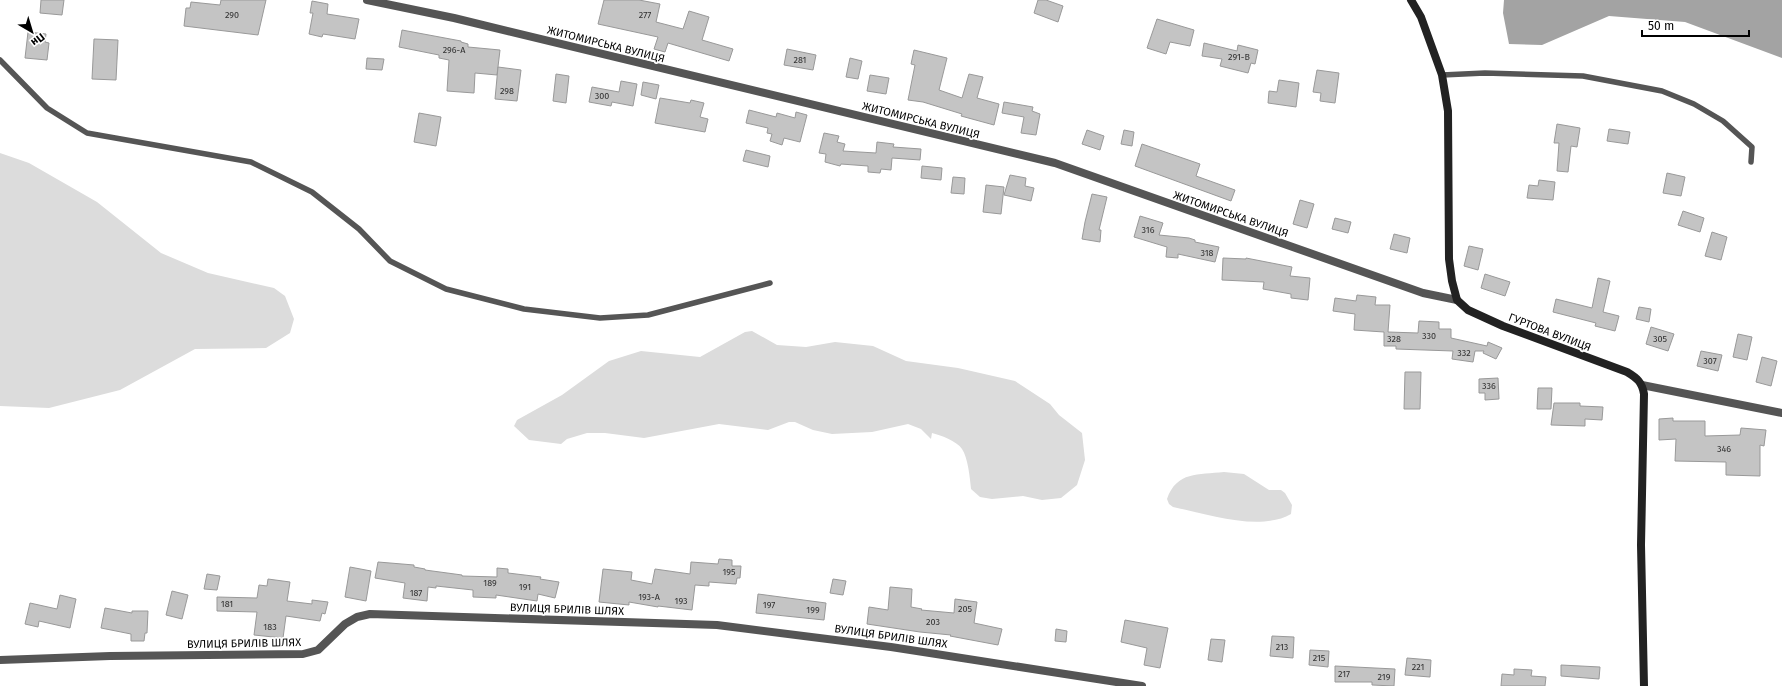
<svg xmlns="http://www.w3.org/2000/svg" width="1782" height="686" viewBox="0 0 1782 686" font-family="'Fira Sans',sans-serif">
  <rect width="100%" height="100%" fill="#fff"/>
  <g fill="#dcdcdc">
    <polygon points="0,153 29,163 97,202 161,253 208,273 274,288 285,296 294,319 290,333 266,348 195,349 120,390 49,408 0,406"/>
    <path d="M752 331 777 345 806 347 835 342 873 346 906 361 958 368 1015 381 1050 404 1059 415 1082 433 1085 460 1077 485 1061 498 1042 500 1023 496 992 499 980 497 971 489C970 478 968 458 962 449 957 441 940 435 932 433L931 439 921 429 908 424 872 432 832 434 813 430 795 422H789L768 430 719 424 644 438 605 433H587L567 439 561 444 529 440 514 426 517 420 562 395 609 361 641 351 700 357 745 332Z"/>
    <path d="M1224 472 1244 474 1269 490H1281L1285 493 1292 505 1291 514C1260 532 1207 514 1173 507L1169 504 1167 499C1177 471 1198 475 1224 472Z"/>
  </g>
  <polygon fill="#a3a3a3" points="1504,0 1782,0 1782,58 1685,22 1609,16 1542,45 1509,44 1503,13"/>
  <g fill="#c4c4c4" stroke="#999">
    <polygon points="41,0 64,0 62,15 40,13"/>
    <polygon points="221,0 266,0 258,35 184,26 186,8 190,8 191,2 220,5"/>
    <polygon points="604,0 639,0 660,4 656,22 683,29 689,11 709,17 702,40 733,49 729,61 668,43 665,52 654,49 658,37 598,24"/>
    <polygon points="1038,0 1046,0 1063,6 1058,22 1034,13"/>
    <polygon points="312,1 328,4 327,14 359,19 355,39 323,34 322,37 309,34 313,13 310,13"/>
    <polygon points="1157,19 1194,30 1190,46 1170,42 1166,54 1147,48"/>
    <polygon points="402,30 461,41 461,42 468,44 468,47 500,50 497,75 475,73 474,93 447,91 449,60 439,58 439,55 399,47"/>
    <polygon points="28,32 46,34 45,42 49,43 47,60 25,58"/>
    <polygon points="94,39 118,40 116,80 92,79"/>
    <polygon points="1204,43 1237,51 1238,45 1258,50 1255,64 1251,63 1248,73 1220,66 1222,59 1202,56"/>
    <polygon points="787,49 816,55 813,70 784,65"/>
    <polygon points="914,50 947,58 939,90 962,98 969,74 983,77 977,98 999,104 994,125 961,116 962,114 923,102 908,100 915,65 911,64"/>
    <polygon points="367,58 384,59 382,70 366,69"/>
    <polygon points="850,58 862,61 858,79 846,77"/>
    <polygon points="498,67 521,70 517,101 495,99"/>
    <polygon points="1317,70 1339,73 1335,103 1320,101 1321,93 1313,92"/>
    <polygon points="556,74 569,76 566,103 553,101"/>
    <polygon points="870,75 889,78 886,94 867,91"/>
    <polygon points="1279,80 1299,83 1296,107 1268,103 1269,91 1277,92"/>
    <polygon points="621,81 637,84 633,106 612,102 611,106 589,102 592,87 619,92"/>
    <polygon points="643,82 659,85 656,99 641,95"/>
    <polygon points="660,98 690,103 691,100 704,103 700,117 708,119 705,132 655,123"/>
    <polygon points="1004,102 1033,107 1032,111 1040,114 1036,135 1021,133 1024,117 1002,113"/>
    <polygon points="749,110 776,117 777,113 795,118 796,112 807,115 800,142 784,138 782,145 770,141 772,134 767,133 768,128 746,123"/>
    <polygon points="419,113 441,117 436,146 414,142"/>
    <polygon points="1557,124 1580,128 1577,147 1571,146 1568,172 1557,171 1559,143 1554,143"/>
    <polygon points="1609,129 1630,132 1628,144 1607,141"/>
    <polygon points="1087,130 1104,136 1100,150 1082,144"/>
    <polygon points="1124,130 1134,132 1132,146 1121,144"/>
    <polygon points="824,133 839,136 837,142 845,144 843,151 876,153 877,142 894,144 893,147 921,149 920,160 892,158 891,170 881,169 880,173 868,172 868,166 841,164 840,166 825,162 826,154 819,153"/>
    <polygon points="1142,144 1200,164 1196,176 1235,190 1231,201 1135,166"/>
    <polygon points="746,150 770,156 768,167 743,161"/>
    <polygon points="922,166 942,168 941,180 921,178"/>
    <polygon points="1667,173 1685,177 1681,196 1663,193"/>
    <polygon points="1010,175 1026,178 1025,186 1034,188 1031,201 1004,195"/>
    <polygon points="953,177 965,178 964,194 951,193"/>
    <polygon points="1539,180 1555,182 1553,200 1527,198 1529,185 1538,186"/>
    <polygon points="986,185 1004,187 1001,214 983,212"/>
    <polygon points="1092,194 1107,197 1099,230 1101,230 1100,242 1082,239 1085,222"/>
    <polygon points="1300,200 1314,204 1307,228 1293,224"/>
    <polygon points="1683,211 1704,218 1700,232 1678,225"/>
    <polygon points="1140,216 1163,223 1159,235 1189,238 1195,240 1195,242 1219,247 1215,262 1178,254 1178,258 1166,257 1167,247 1134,237"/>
    <polygon points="1335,218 1351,222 1348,233 1332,229"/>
    <polygon points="1712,232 1727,237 1721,260 1705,256"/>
    <polygon points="1394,234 1410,238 1407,253 1390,249"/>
    <polygon points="1469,246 1483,249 1478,270 1464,266"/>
    <polygon points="1223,258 1246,259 1246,258 1292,267 1290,276 1310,278 1308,300 1291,298 1291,294 1263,289 1264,282 1222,280"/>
    <polygon points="1485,274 1510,282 1505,296 1481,288"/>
    <polygon points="1598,278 1610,281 1603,312 1619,316 1615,331 1595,326 1596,323 1553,312 1556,299 1592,308"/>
    <polygon points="1357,295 1376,297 1375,305 1390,305 1388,332 1418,333 1419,321 1439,322 1439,329 1451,329 1451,338 1487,346 1488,342 1502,348 1496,359 1483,353 1484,351 1475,351 1473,362 1452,359 1453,351 1396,349 1396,346 1384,346 1384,332 1354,330 1355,314 1333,311 1335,298 1356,301"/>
    <polygon points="1639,307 1651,309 1649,322 1636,319"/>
    <polygon points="1651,327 1674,334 1668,351 1646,344"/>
    <polygon points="1738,334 1752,337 1747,360 1733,357"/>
    <polygon points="1701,351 1722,355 1718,371 1697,366"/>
    <polygon points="1762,357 1777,361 1771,386 1756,382"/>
    <polygon points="1405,372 1421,372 1420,409 1404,409"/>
    <polygon points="1498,378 1499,399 1485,400 1485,393 1479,393 1479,379"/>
    <polygon points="1538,388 1552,388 1551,409 1537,409"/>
    <polygon points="1554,403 1580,403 1580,406 1603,407 1602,420 1585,419 1585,426 1551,425"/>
    <polygon points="1673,418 1673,421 1705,421 1705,436 1740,435 1741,428 1766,430 1764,446 1760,445 1760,476 1726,475 1726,462 1675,461 1676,439 1659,440 1659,419"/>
    <polygon points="719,559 732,560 732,566 741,566 740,578 737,578 736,584 709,582 709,586 695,585 692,610 658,606 658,607 629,602 629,605 599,602 603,569 632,572 631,580 652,584 655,569 690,574 691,562 718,564"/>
    <polygon points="378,562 414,565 414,567 425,569 425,570 462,575 462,576 497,577 497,568 508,569 508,573 541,577 540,579 559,582 555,598 538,594 537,601 496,595 496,598 473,597 473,590 436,586 436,588 428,587 427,601 403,598 405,583 375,578"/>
    <polygon points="350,567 371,571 366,601 345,597"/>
    <polygon points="207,574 220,576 217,590 204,589"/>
    <polygon points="268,579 290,582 287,601 312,604 312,600 328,602 325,614 322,613 320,621 286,616 283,638 254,635 257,612 217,611 217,597 257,598 259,585 267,586"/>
    <polygon points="833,579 846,581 843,595 830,593"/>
    <polygon points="890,587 912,589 911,607 922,609 921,610 954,613 955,599 977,602 974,623 1002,629 998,645 950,636 951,635 920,632 867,624 869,607 888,610"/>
    <polygon points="172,591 188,595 182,619 166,615"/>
    <polygon points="758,594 826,603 824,620 756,613"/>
    <polygon points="60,595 76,599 70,628 39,621 38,627 25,624 30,603 57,609"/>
    <polygon points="105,608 132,613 132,611 148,611 147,633 145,633 144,641 131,641 131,634 101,628"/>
    <polygon points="1125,620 1168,628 1160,668 1144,665 1147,648 1121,642"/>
    <polygon points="1056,629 1067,631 1066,642 1055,641"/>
    <polygon points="1272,636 1294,637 1293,658 1270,656"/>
    <polygon points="1211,639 1225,640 1222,662 1208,660"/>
    <polygon points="1310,650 1329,651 1328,667 1309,665"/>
    <polygon points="1407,658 1431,660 1430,677 1405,675"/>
    <polygon points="1561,665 1600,667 1599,679 1561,676"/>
    <polygon points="1335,666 1395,669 1394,686 1372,685 1372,682 1335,682"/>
    <polygon points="1514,669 1532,670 1531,676 1546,677 1545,686 1501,686 1502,674 1514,675"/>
  </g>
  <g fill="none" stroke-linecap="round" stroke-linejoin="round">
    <g stroke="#555" stroke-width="5.5">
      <polyline points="0,60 47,108 87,133 251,162 312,192 359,229 390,261 446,289 524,309 600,318 648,315 770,283"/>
      <polyline points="1442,75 1485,73 1583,76 1662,91 1694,104 1723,121 1752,147 1751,162"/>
    </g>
    <g stroke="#555" stroke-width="8">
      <polyline points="367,0 454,18 1055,163 1423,293 1457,300"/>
      <polyline points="1642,385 1782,413"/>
      <polyline points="0,660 110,656 303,654 318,650 345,624 357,617 370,614 717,625 891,647 1142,686"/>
    </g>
    <path stroke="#222" stroke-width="8" d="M1411 0 1421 17 1442 75 1448 111 1449 259 1452 281 1457 300 1468 310 1503 326 1627 372C1637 378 1642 382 1644 394L1641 545 1644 686"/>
  </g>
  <g text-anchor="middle" stroke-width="3.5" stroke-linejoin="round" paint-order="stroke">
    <g font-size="9" fill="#313131">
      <text x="232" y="18">290</text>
      <text x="645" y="18">277</text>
      <text x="454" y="53">296-А</text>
      <text x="1239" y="60">291-В</text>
      <text x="800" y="63">281</text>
      <text x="507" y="94">298</text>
      <text x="602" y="99">300</text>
      <text x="1148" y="233">316</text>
      <text x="1207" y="256">318</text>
      <text x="1429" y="339">330</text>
      <text x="1394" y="342">328</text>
      <text x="1660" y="342">305</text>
      <text x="1464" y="356">332</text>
      <text x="1710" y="364">307</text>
      <text x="1489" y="389">336</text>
      <text x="1724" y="452">346</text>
      <text x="729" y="575">195</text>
      <text x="490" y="586">189</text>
      <text x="525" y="590">191</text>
      <text x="416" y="596">187</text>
      <text x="649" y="600">193-А</text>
      <text x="681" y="604">193</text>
      <text x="227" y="607">181</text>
      <text x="769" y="608">197</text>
      <text x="965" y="612">205</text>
      <text x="813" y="613">199</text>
      <text x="933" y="625">203</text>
      <text x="270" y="630">183</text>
      <text x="1282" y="650">213</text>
      <text x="1319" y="661">215</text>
      <text x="1418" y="670">221</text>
      <text x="1344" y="677">217</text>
      <text x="1384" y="680">219</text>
    </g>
    <g font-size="11" fill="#000" stroke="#fff">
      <text transform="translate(606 44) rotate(14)" y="4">ЖИТОМИРСЬКА ВУЛИЦЯ</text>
      <text transform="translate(921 120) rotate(14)" y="4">ЖИТОМИРСЬКА ВУЛИЦЯ</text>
      <text transform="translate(1231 214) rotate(19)" y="4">ЖИТОМИРСЬКА ВУЛИЦЯ</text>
      <text transform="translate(1550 332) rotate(21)" y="4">ГУРТОВА ВУЛИЦЯ</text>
      <text transform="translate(567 609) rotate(2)" y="4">ВУЛИЦЯ БРИЛІВ ШЛЯХ</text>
      <text transform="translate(891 636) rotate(8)" y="4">ВУЛИЦЯ БРИЛІВ ШЛЯХ</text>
      <text transform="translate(244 643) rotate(-1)" y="4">ВУЛИЦЯ БРИЛІВ ШЛЯХ</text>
    </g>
  </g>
  <g transform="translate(32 32) rotate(142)" stroke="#ffffff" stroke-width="3" paint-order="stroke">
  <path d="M0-3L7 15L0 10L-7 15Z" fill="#000000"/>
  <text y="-6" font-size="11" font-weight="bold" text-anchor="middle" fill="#000000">Пн</text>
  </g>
  <path d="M1642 30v6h107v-6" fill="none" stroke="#000000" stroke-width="2"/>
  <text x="1648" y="30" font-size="12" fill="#000000" stroke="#ffffff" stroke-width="3" paint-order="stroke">50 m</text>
</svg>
